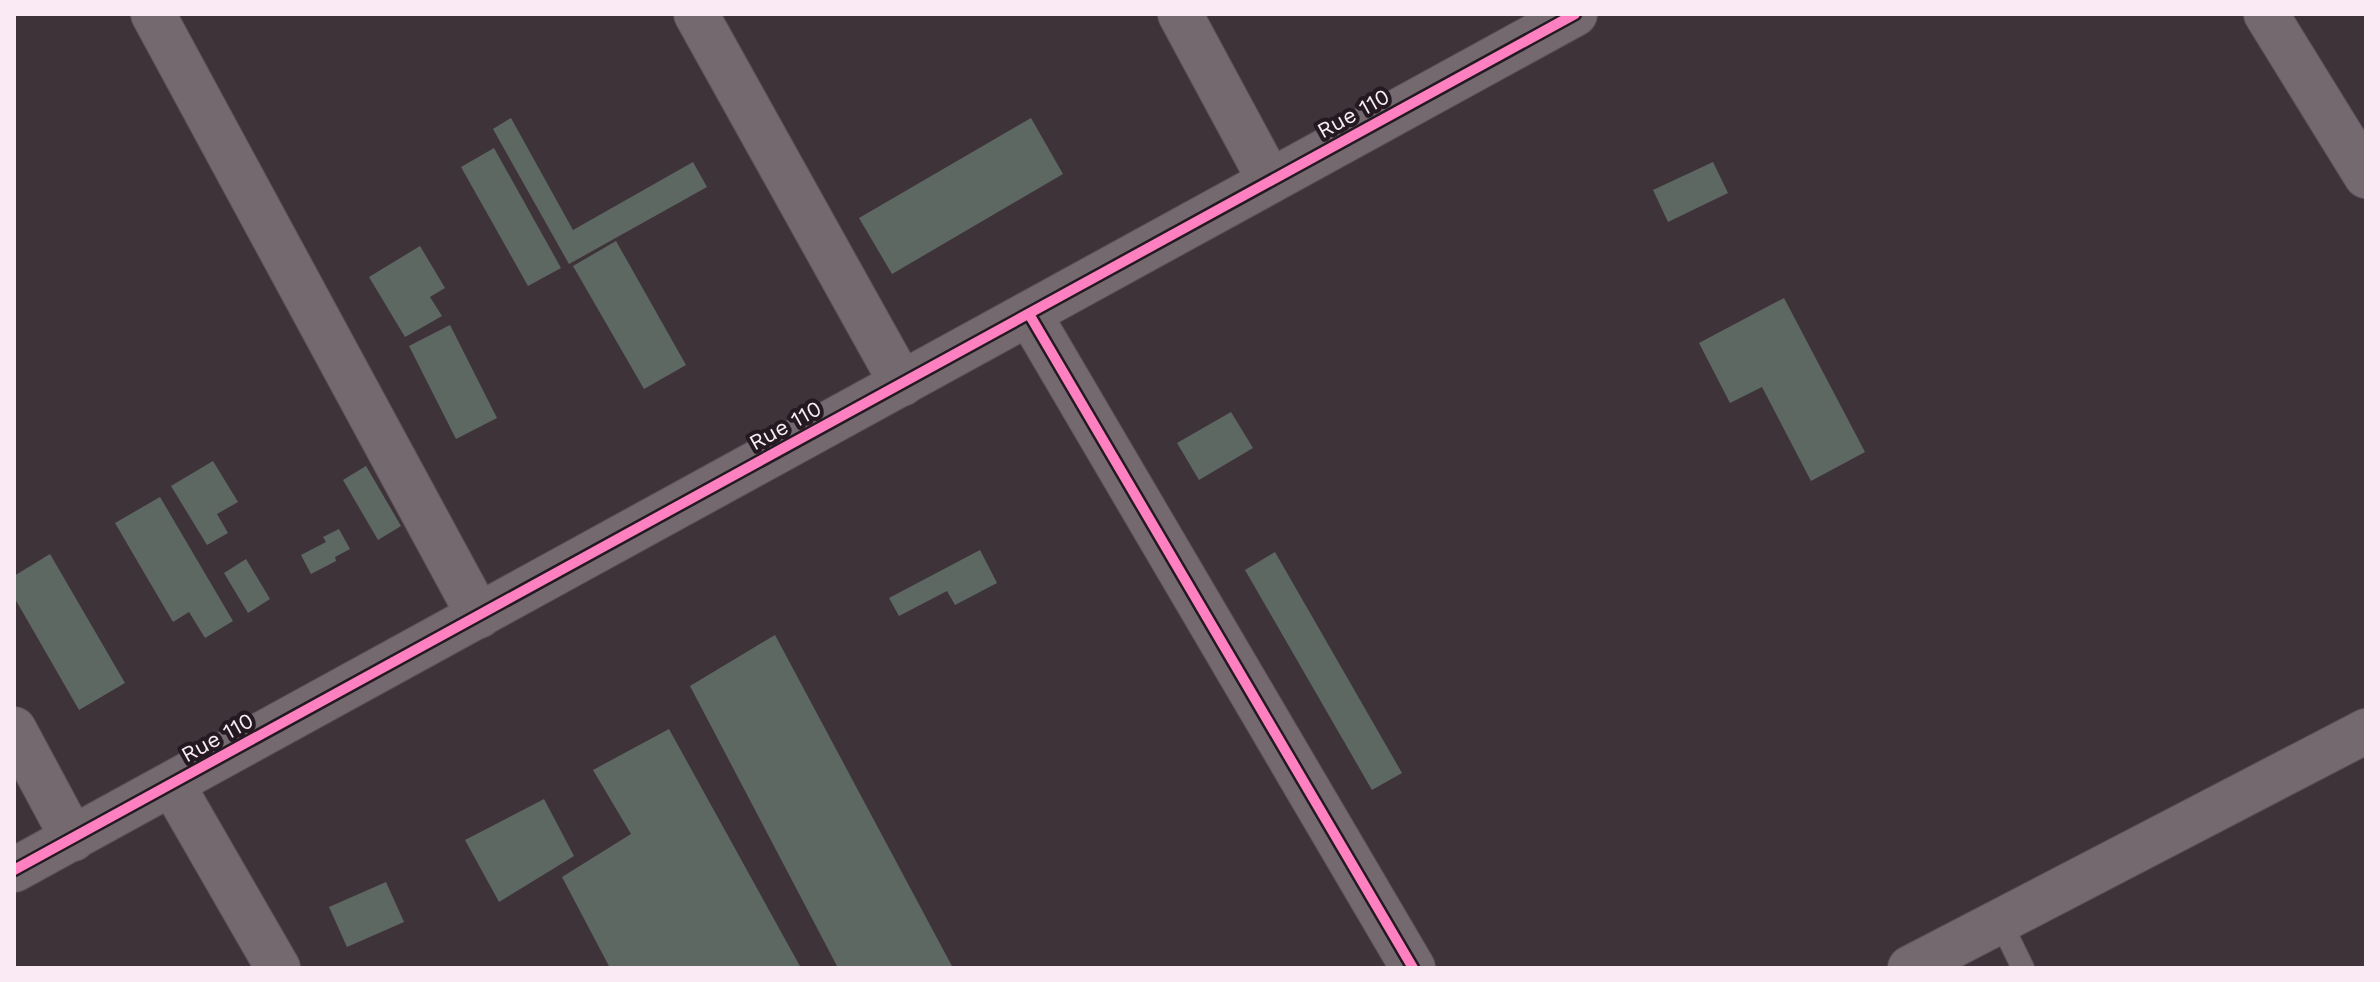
<svg xmlns="http://www.w3.org/2000/svg" width="2380" height="982" viewBox="0 0 2380 982" font-family="'Work Sans',sans-serif">
  <rect width="100%" height="100%" fill="#3f333a"/>
  <g fill="#5d6863">
    <polygon points="511,118 573,230 693,162 707,187 569,264 493,129"/>
    <polygon points="1031,118 1063,174 892,274 859,218"/>
    <polygon points="494,148 561,268 528,286 461,167"/>
    <polygon points="1713,162 1728,193 1668,222 1653,190"/>
    <polygon points="616,241 686,365 644,389 573,266"/>
    <polygon points="420,246 445,288 430,297 442,316 405,337 369,277"/>
    <polygon points="1784,298 1865,452 1811,481 1762,387 1730,403 1699,343"/>
    <polygon points="450,325 497,418 456,439 409,346"/>
    <polygon points="1231,412 1253,448 1199,480 1177,443"/>
    <polygon points="213,461 238,502 217,514 228,533 207,545 171,486"/>
    <polygon points="366,466 401,526 378,540 343,480"/>
    <polygon points="160,497 233,621 205,638 189,612 173,622 115,523"/>
    <polygon points="339,529 350,549 335,557 336,561 311,574 301,555 326,542 323,537"/>
    <polygon points="980,550 997,583 955,605 947,591 899,616 889,598"/>
    <polygon points="1275,552 1402,773 1372,790 1245,570"/>
    <polygon points="50,554 125,683 79,710 14,597 14,576"/>
    <polygon points="246,559 270,599 248,613 224,573"/>
    <polygon points="775,635 953,968 838,968 690,686"/>
    <polygon points="669,729 801,968 610,968 562,877 631,834 593,770"/>
    <polygon points="544,799 574,856 499,902 465,840"/>
    <polygon points="386,882 404,922 347,947 329,907"/>
  </g>
  <g fill="none" stroke-linecap="round" stroke-linejoin="round">
    <defs>
      <polyline id="service" points="2000,921 2023,968"/>
      <g id="minor">
        <polyline points="696,14 902,384"/>
        <polyline points="1180,14 1270,181"/>
        <polyline points="2266,14 2366,176"/>
        <polyline points="1029,314 1413,968"/>
        <polyline points="14,729 73,839"/>
        <polyline points="172,784 278,968"/>
        <polyline points="1910,968 2366,731"/>
      </g>
      <g id="tertiary">
        <polyline points="153,14 479,616"/>
        <polyline points="14,870 1575,14"/>
      </g>
    </defs>
    <use href="#service" stroke="#5c5158" stroke-width="24"/>
    <use href="#minor" stroke="#5c5158" stroke-width="46"/>
    <use href="#tertiary" stroke="#5c5158" stroke-width="46"/>
    <use href="#service" stroke="#73696f" stroke-width="22"/>
    <use href="#minor" stroke="#73696f" stroke-width="44"/>
    <use href="#tertiary" stroke="#73696f" stroke-width="44"/>
    <defs>
      <g id="cycleway">
        <polyline points="1029,314 1413,968"/>
        <polyline points="14,870 1575,14"/>
      </g>
    </defs>
    <use href="#cycleway" stroke="#241920" stroke-width="15"/>
    <use href="#cycleway" stroke="#ff80c0" stroke-width="10"/>
  </g>
  <g text-anchor="middle" stroke-width="8" stroke-linejoin="round" paint-order="stroke">
    <g font-size="22" fill="#faeaf3" stroke="#241920">
      <text transform="translate(1353 113) rotate(-29)" y="8">Rue 110</text>
      <text transform="translate(785 425) rotate(-29)" y="8">Rue 110</text>
      <text transform="translate(217 737) rotate(-29)" y="8">Rue 110</text>
    </g>
  </g>
  <rect width="2380" height="982" fill="none" stroke="#faeaf3" stroke-width="32"/>
</svg>
